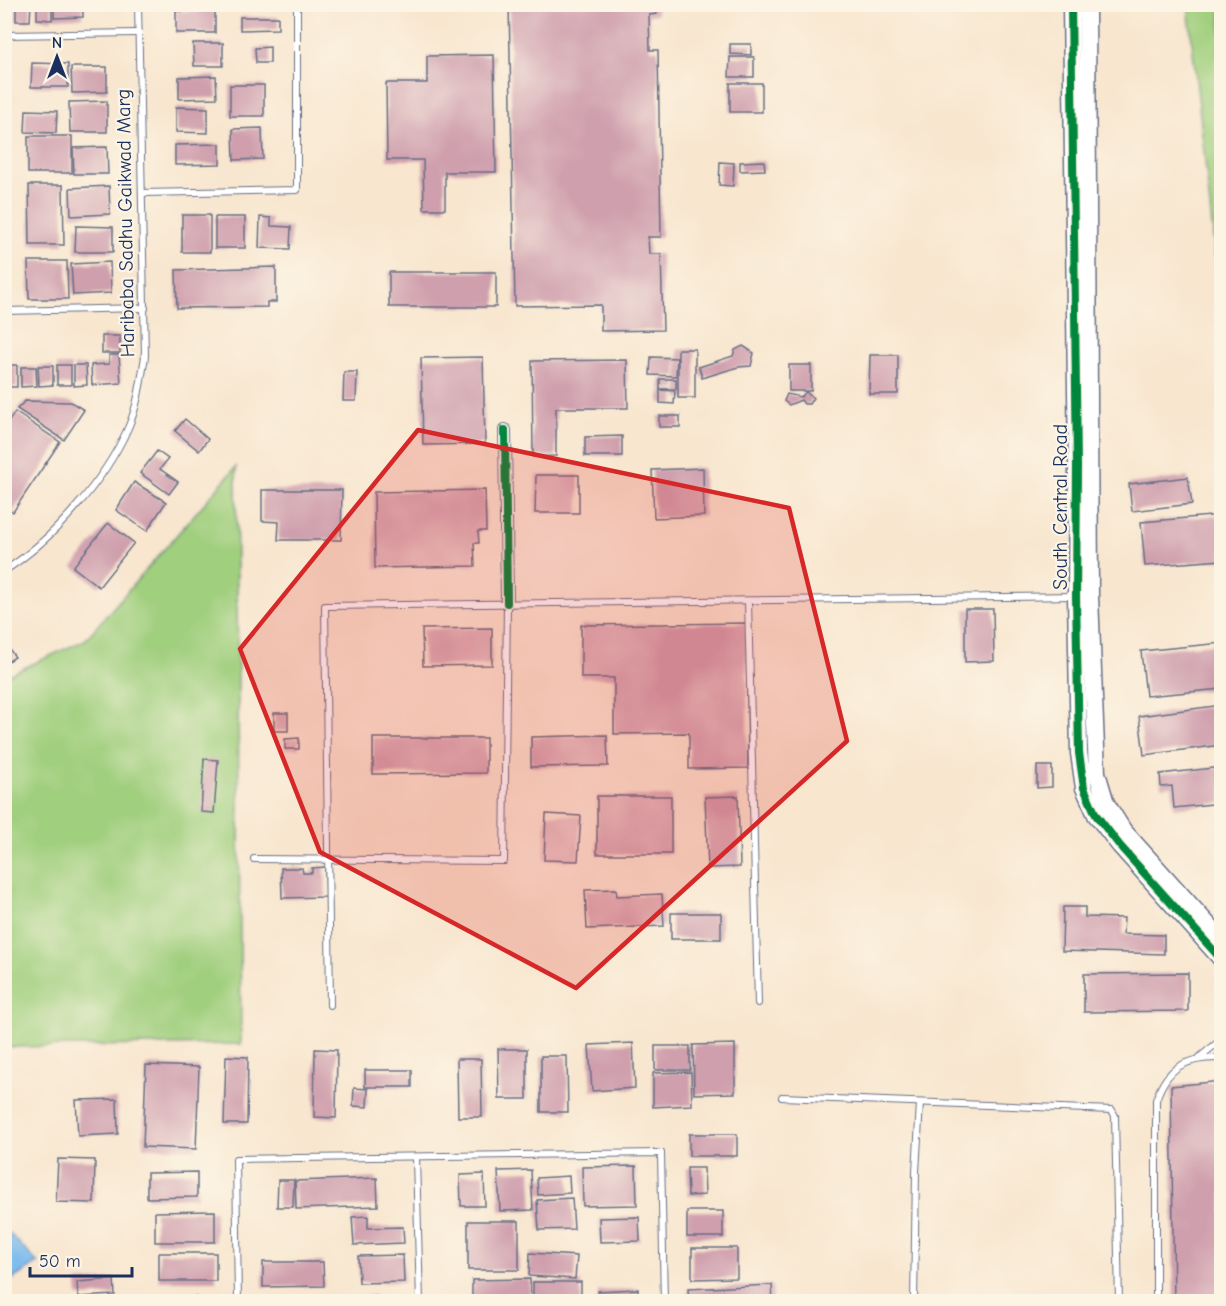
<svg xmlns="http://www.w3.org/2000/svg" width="1226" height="1306" viewBox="0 0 1226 1306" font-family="'Comic Neue',sans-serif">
  <rect width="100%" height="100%" fill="#fcf5e5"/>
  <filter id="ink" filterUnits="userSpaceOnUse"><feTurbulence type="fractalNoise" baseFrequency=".0167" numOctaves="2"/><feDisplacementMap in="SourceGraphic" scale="12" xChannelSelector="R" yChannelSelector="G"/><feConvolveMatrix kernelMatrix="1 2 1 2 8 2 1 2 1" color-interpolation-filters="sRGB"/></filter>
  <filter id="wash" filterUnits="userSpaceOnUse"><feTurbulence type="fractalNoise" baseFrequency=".008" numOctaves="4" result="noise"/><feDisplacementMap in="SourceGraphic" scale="24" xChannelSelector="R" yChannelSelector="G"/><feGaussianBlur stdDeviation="1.35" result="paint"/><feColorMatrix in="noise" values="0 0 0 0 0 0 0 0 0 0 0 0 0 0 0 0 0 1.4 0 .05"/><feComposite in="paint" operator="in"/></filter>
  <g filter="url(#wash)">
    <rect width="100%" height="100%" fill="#f8e6cf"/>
    <g fill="#a0cf7e" stroke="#5e7f6e" stroke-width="1.5">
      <polygon points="1188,5 1221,5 1221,308"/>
      <polygon points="236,467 241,1044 5,1047 4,677 85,640"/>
    </g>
    <polygon fill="#79b9ed" stroke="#4a74a6" stroke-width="1.5" points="5,1229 38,1263 5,1284"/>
    <g id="blocks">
      <g fill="#cf9fad">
        <polygon points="16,4 31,4 30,21 16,21"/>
        <polygon points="37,4 52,4 52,20 37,19"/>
        <polygon points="54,4 83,4 83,17 54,18"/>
        <polygon points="509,4 657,4 657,14 649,15 650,50 658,50 661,237 648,237 649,254 661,254 663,330 601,331 601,305 515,306"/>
        <polygon points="176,11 215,12 215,33 176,33"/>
        <polygon points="240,17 278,17 278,29 240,30"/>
        <polygon points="193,43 223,43 223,66 194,66"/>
        <polygon points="730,44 751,44 751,55 730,54"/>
        <polygon points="270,47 270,63 256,63 255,48"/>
        <polygon points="494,55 496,172 445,172 445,209 424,209 423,160 387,160 386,83 427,83 427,56"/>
        <polygon points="730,57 754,57 754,77 729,77"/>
        <polygon points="32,63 68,64 68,87 31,87"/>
        <polygon points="71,67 107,67 107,92 72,93"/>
        <polygon points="216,76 217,98 179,99 179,77"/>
        <rect x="730" y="83" width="32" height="29"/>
        <rect x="230" y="85" width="34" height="31"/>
        <polygon points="107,101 107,132 70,132 69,102"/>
        <polygon points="176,107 208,108 208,133 176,132"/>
        <polygon points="26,110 57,111 56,133 25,132"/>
        <polygon points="262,128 263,159 234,160 233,129"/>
        <rect x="28" y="136" width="44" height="37"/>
        <polygon points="220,144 220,164 175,165 175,145"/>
        <polygon points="107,147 108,174 74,174 73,148"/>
        <polygon points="764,161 765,170 740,171 740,162"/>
        <polygon points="720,162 734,163 733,186 719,185"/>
        <polygon points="29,185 63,185 64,245 30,245"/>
        <polygon points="109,186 110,214 71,216 70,188"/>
        <rect x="182" y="215" width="28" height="37"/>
        <rect x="215" y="217" width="30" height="31"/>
        <polygon points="260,217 271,218 271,226 291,227 290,249 259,248"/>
        <polygon points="76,226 113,227 113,252 75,252"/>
        <polygon points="28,261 67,261 68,299 29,299"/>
        <polygon points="110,262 111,293 73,295 71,264"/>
        <polygon points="276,267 276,302 267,302 267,307 177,308 176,270"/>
        <rect x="389" y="272" width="107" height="35"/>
        <rect x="102" y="336" width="18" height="17"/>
        <polygon points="743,346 754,353 751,366 738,367 702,378 699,367 733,356 735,350"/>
        <rect x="678" y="349" width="17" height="49"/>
        <polygon points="109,355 119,355 121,383 92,385 91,365 109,364"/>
        <polygon points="870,355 898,355 898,394 869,394"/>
        <polygon points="483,357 485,444 423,445 421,358"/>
        <polygon points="651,357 677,358 676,376 650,375"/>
        <polygon points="627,360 628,408 556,408 556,456 533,457 532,361"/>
        <rect x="4" y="365" width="13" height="22"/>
        <rect x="57" y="365" width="14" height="20"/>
        <polygon points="74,365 86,365 87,385 74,386"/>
        <rect x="789" y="365" width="22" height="26"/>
        <polygon points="38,366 53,366 53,385 39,386"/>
        <polygon points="21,367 36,367 37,386 21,387"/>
        <polygon points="344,372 357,372 356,401 343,401"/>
        <rect x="660" y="379" width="16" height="10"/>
        <polygon points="660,390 675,391 674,404 660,403"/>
        <polygon points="806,392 813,398 809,404 804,404 801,400 789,405 784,401 787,394 801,397"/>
        <polygon points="25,401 71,402 84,410 64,440 17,409"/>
        <polygon points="15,412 60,442 13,512 5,506 5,427"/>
        <rect x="659" y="416" width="21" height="11"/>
        <polygon points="185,419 208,439 199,451 175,431"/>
        <polygon points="622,436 622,456 585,456 585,437"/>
        <polygon points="157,451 168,459 160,469 178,482 169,494 140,473"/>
        <polygon points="703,468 704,516 654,518 652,470"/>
        <polygon points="536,475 579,475 579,513 535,513"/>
        <polygon points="1188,477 1192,504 1132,511 1129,484"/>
        <polygon points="134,482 166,502 147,531 116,510"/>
        <polygon points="262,490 342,490 341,540 278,540 279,522 262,521"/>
        <polygon points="485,490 486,531 478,531 479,543 474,543 475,566 375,568 374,492"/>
        <polygon points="1222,515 1222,560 1145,566 1141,522"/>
        <polygon points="108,523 134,543 99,587 73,567"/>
        <polygon points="965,609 993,609 994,661 965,662"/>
        <polygon points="746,623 748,768 689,769 689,733 614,734 614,678 581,678 581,625"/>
        <polygon points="492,628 492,665 423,666 422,629"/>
        <polygon points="4,642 15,657 4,664"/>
        <polygon points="1222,643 1222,689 1146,696 1141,651"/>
        <polygon points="1222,705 1222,745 1144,755 1139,716"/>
        <rect x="274" y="713" width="14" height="18"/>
        <polygon points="607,735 608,766 531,767 531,737"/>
        <polygon points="299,738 299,749 285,749 285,739"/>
        <polygon points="373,738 486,738 486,773 373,774"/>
        <polygon points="204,759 218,760 214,813 201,812"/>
        <polygon points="1037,766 1052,766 1052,787 1037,788"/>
        <polygon points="1222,767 1222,803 1174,808 1172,786 1161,787 1160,774"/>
        <rect x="597" y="796" width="74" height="58"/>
        <polygon points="738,796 740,867 708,868 705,797"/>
        <polygon points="546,814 581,816 578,861 544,860"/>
        <polygon points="325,867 326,897 282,898 281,868 302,868 303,873 312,873 312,868"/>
        <polygon points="616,889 617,896 662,894 664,926 587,929 585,890"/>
        <polygon points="1063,907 1085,907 1085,917 1124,918 1123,934 1164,935 1164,954 1062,951"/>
        <rect x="671" y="913" width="50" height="26"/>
        <polygon points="1188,973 1188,1011 1084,1012 1084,974"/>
        <polygon points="633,1043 635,1088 592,1091 589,1045"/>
        <polygon points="735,1044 735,1093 694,1094 693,1045"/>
        <rect x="655" y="1046" width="35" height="24"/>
        <polygon points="315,1049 337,1050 336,1118 314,1117"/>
        <polygon points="498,1049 527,1049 527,1099 499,1099"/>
        <polygon points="226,1056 248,1057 247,1124 224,1124"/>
        <polygon points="541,1056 567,1056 568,1112 541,1112"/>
        <polygon points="457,1059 481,1059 482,1117 458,1117"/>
        <polygon points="146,1065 199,1067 196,1149 143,1147"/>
        <rect x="365" y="1070" width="47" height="17"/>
        <polygon points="691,1072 692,1105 653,1107 653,1073"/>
        <polygon points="1222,1081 1222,1302 1174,1302 1171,1086"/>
        <polygon points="354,1088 368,1089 367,1107 353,1106"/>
        <polygon points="117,1099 118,1134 78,1136 76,1100"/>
        <rect x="689" y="1134" width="48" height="22"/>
        <polygon points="58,1159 95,1160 94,1203 56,1202"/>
        <polygon points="636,1166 637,1205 583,1206 582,1167"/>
        <polygon points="687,1168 704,1168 705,1195 688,1196"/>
        <polygon points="531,1170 533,1210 500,1211 498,1171"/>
        <polygon points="197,1172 197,1197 147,1198 147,1173"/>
        <polygon points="484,1174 485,1206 461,1206 460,1175"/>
        <polygon points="569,1176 570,1193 538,1195 537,1178"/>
        <polygon points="377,1178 378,1206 296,1209 295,1181"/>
        <polygon points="278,1180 294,1180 293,1207 277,1207"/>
        <polygon points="572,1198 574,1229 539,1230 537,1200"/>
        <polygon points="215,1211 215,1242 155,1242 155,1212"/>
        <rect x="687" y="1211" width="36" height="26"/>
        <polygon points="368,1216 368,1228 403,1227 404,1243 354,1245 352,1217"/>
        <polygon points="639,1217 640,1241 600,1242 599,1218"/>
        <rect x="468" y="1221" width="51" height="49"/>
        <polygon points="692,1248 737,1248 737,1278 692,1279"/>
        <rect x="159" y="1253" width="57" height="28"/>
        <polygon points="530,1253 577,1256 575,1279 529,1276"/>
        <polygon points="403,1255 404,1282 359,1283 358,1256"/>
        <polygon points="263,1262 323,1262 324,1286 263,1287"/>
        <polygon points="114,1279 115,1295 78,1297 77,1282"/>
        <polygon points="530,1279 531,1302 472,1301 472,1280"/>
        <rect x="533" y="1282" width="48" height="20"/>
        <polygon points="772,1285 773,1302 689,1302 688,1289"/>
        <polygon points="638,1289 638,1302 598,1302 598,1291"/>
        <rect x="358" y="1296" width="17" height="6"/>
        <polygon points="196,1297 197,1302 144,1302 144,1298"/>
      </g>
    </g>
  </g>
  <g filter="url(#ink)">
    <use href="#blocks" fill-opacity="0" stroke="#686f86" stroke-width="1.5"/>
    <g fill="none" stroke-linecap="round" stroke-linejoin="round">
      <defs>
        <g id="lane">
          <polyline points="4,35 139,33"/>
          <polyline points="142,193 297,190 297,4"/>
          <polyline points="4,311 145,308"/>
          <path d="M4 571C53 540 105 480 128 428 138 405 141 381 145 356L138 4"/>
          <polyline points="748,601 758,1003"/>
          <polyline points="254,859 504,861 507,603"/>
          <polyline points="330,1005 325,606 1075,596"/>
          <polyline points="1200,1057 1222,1039"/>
          <polyline points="782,1097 1112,1110 1115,1116 1119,1302"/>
          <polyline points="416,1158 420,1302"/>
          <polyline points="238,1302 236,1159 661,1153 664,1302"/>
          <polyline points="914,1302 916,1172 920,1103"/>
          <path d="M1156 1302V1100C1167 1066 1187 1057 1222 1058"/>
        </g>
        <polyline id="street" points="505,430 507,603"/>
        <g id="secondary">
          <polyline points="1071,4 1077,466 1076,596 1079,753 1084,788 1096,815 1120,846 1222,960"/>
          <polyline points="1087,4 1090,596 1097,773 1106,803 1123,830 1222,940"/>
        </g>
      </defs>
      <use href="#lane" stroke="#686f86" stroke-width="8"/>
      <use href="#street" stroke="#686f86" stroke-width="14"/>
      <use href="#secondary" stroke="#686f86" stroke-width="19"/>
      <use href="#lane" stroke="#fff" stroke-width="6"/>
      <use href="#street" stroke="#fff" stroke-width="12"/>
      <use href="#secondary" stroke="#fff" stroke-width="16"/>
      <defs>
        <g id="cycleway">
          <polyline points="1071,4 1077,466 1076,596 1079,753 1084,788 1096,815 1120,846 1222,960"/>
          <polyline points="505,430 507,603"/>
        </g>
      </defs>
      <use href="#cycleway" stroke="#fcf5e5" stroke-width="11"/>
      <use href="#cycleway" stroke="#00873e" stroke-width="8"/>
    </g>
  </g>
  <path fill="#d62828" fill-opacity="0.2" stroke="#d62828" stroke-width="4.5" stroke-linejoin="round" d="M418 430 789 508 847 741 576 988 320 852 240 649Z"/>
  <g text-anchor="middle" stroke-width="4.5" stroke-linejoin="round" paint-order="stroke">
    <g font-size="20" fill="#1b2f5e" stroke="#fcf5e5">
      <text transform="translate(125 223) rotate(-91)" y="7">Haribaba Sadhu Gaikwad Marg</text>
      <text transform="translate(1060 507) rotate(-90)" y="7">South Central Road</text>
    </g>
  </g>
  <rect width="1226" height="1306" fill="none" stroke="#fcf5e5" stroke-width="24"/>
  <g transform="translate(57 57)" stroke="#fcf5e5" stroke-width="4.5" paint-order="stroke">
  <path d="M0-4.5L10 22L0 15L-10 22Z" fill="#1b2f5e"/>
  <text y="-9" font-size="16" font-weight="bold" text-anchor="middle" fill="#1b2f5e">N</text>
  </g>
  <path d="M30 1267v9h102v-9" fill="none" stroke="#1b2f5e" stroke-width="3"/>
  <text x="39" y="1267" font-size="18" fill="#1b2f5e" stroke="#fcf5e5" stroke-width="4.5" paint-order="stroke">50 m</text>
</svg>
